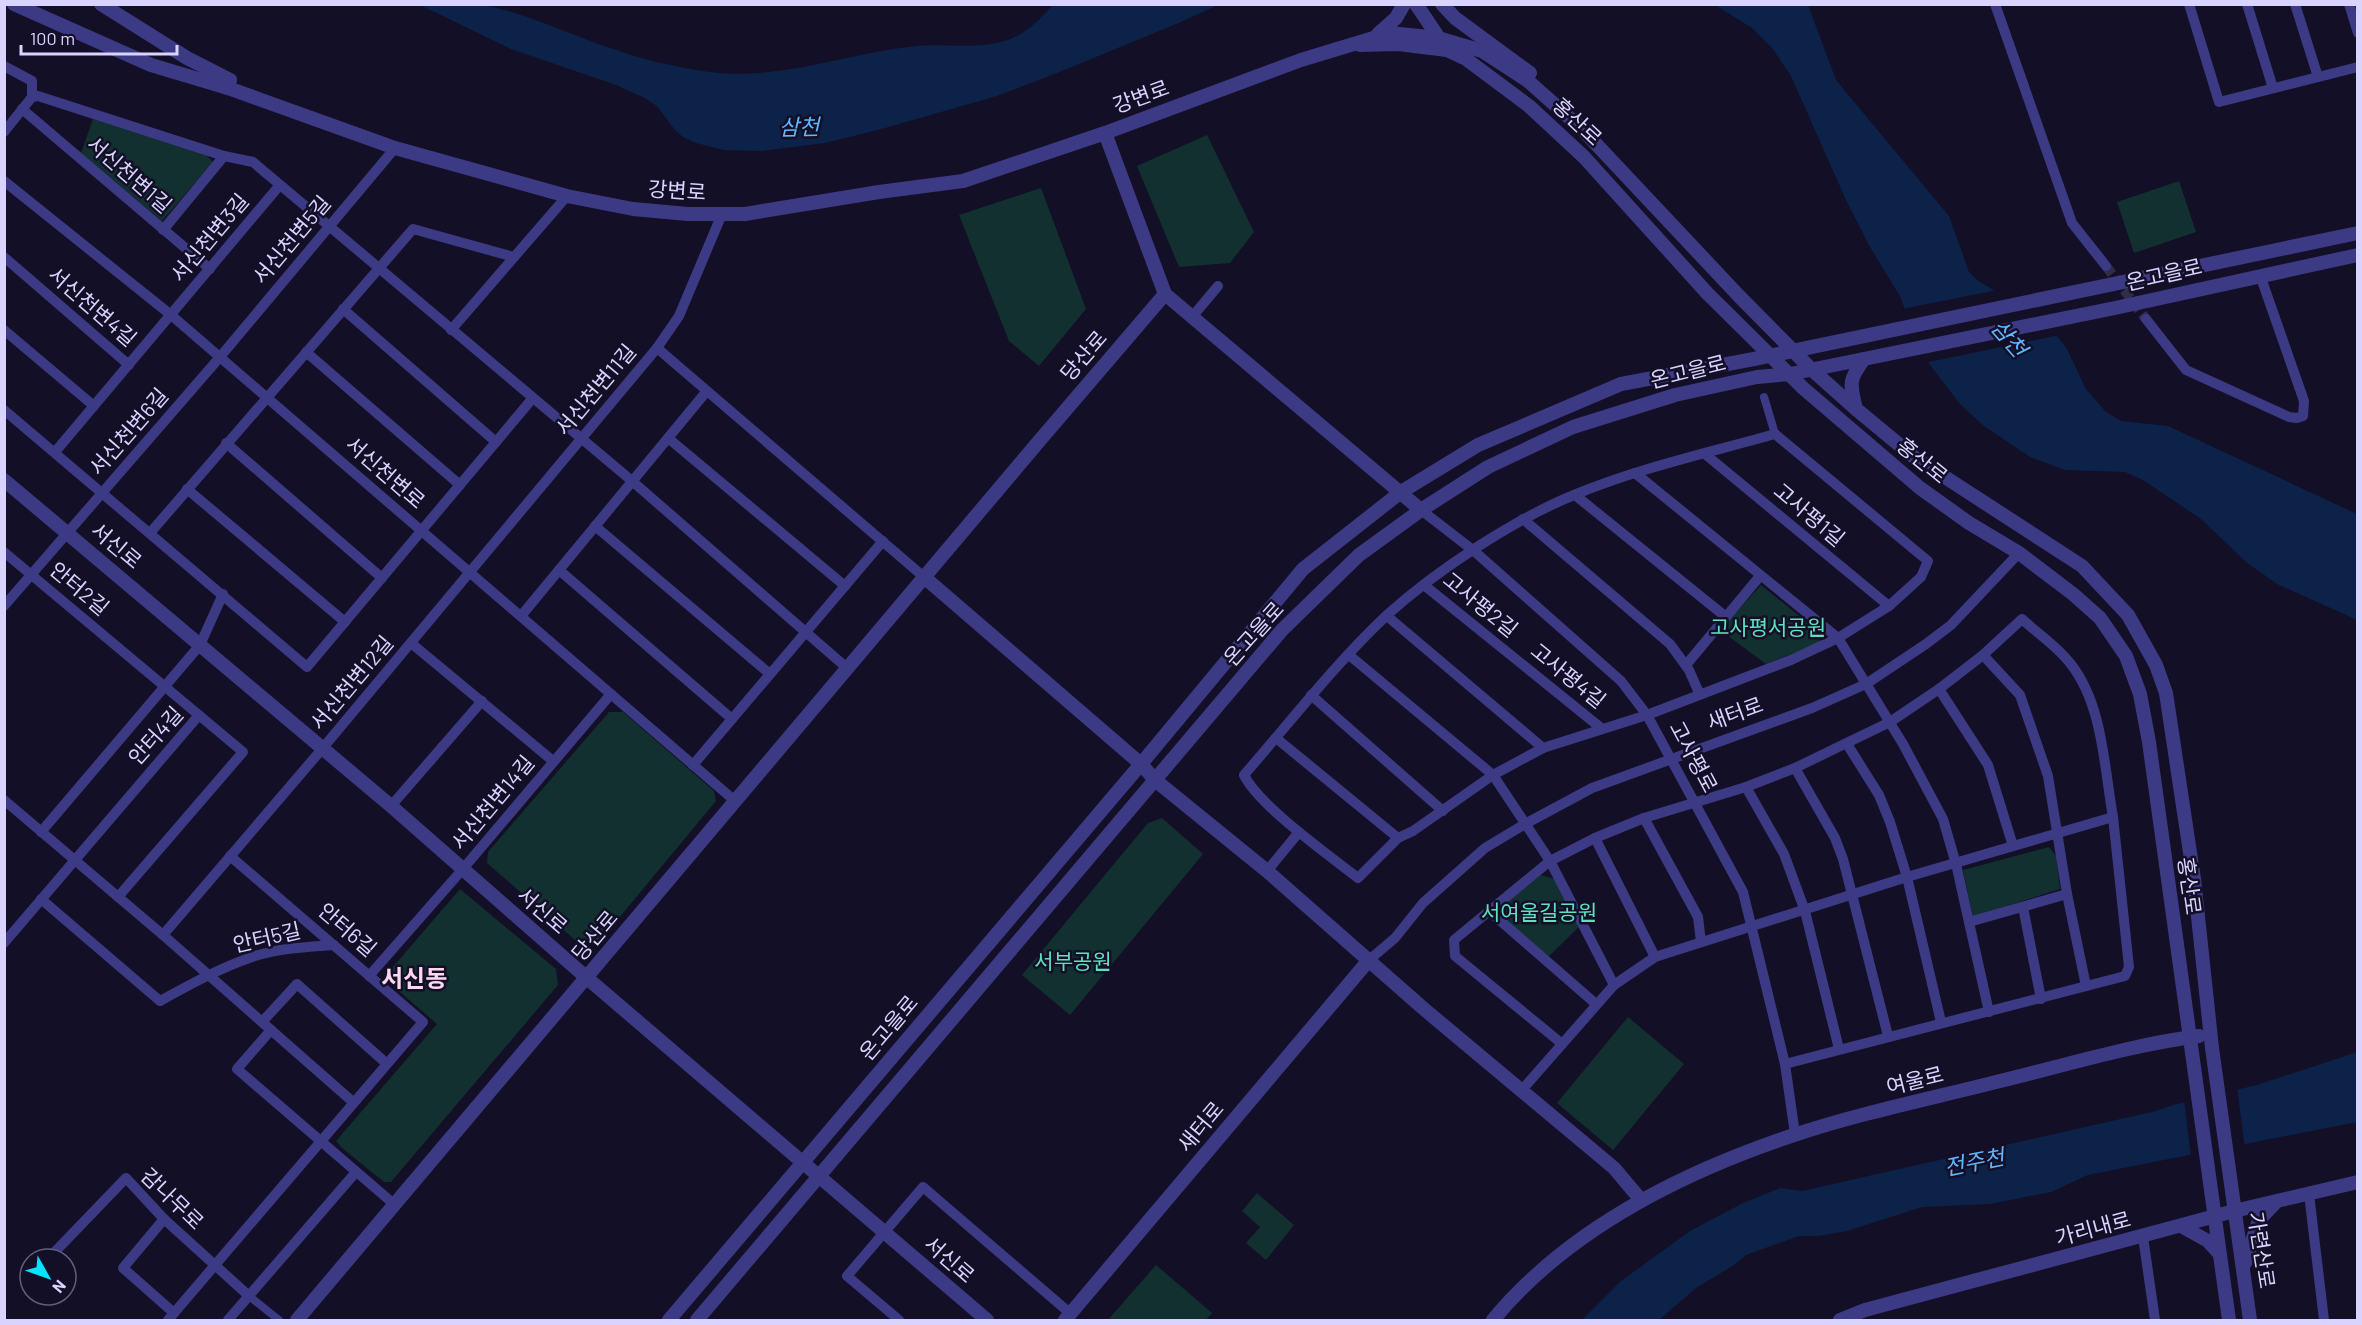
<svg xmlns="http://www.w3.org/2000/svg" width="2362" height="1325" viewBox="0 0 2362 1325" font-family="Barlow,'Noto Sans KR',sans-serif">
  <rect width="100%" height="100%" fill="#130f26"/>
  <g fill="#12302f">
    <polygon points="93,119 205,154 213,162 162,221 81,153"/>
    <polygon points="1207,135 1254,232 1230,263 1179,267 1137,166"/>
    <polygon points="2179,181 2196,232 2134,253 2117,202"/>
    <polygon points="1041,188 1086,309 1039,366 1009,341 959,215"/>
    <polygon points="1761,585 1819,632 1820,643 1766,664 1720,630"/>
    <polygon points="609,712 623,712 714,791 716,801 599,942 582,946 487,863 488,852"/>
    <polygon points="1162,818 1203,854 1070,1015 1022,975 1148,823"/>
    <polygon points="2049,847 2056,856 2060,889 1973,917 1963,870"/>
    <polygon points="1541,875 1555,879 1581,925 1546,959 1498,917 1497,910"/>
    <polygon points="460,889 556,969 558,985 391,1182 384,1182 342,1148 336,1141 437,1024 386,980 386,975"/>
    <polygon points="1628,1017 1684,1064 1613,1150 1557,1103"/>
    <polygon points="1257,1193 1294,1225 1266,1260 1246,1243 1260,1227 1242,1211"/>
    <polygon points="1156,1265 1212,1313 1206,1320 1108,1320"/>
  </g>
  <g fill="#0c2248">
    <path d="M420 5C440 4 464 1 483 5 525 13 564 32 604 46 638 58 673 67 710 72 780 81 847 53 916 46 949 43 989 52 1019 35 1032 28 1043 15 1053 5H1218L1181 22 1062 71 997 96 878 130 825 143 761 151 724 150 696 143 683 137 674 129 658 107 645 98 616 85 511 49Z"/>
    <polygon points="1715,5 1808,5 1836,80 1949,216 1969,272 1977,280 2010,300 2056,335 2067,349 2086,389 2106,412 2121,421 2168,426 2357,514 2357,620 2277,584 2246,562 2201,519 2143,480 2125,472 2065,470 2030,457 1984,426 1960,404 1927,361 1915,341 1901,298 1870,247 1846,200 1791,76 1773,49 1752,28"/>
    <polygon points="2357,1052 2357,1122 2088,1175 2051,1192 1990,1204 1922,1207 1847,1231 1818,1236 1799,1236 1746,1255 1734,1265 1696,1288 1659,1320 1582,1320 1621,1281 1690,1231 1743,1203 1780,1188 1802,1191 2156,1111 2173,1105 2257,1085"/>
  </g>
  <g fill="#130f26">
    <polygon points="1998,290 2037,315 2060,335 1924,363 1912,342 1902,309"/>
    <polygon points="2237,1087 2245,1149 2191,1158 2184,1099"/>
  </g>
  <g fill="none" stroke-linecap="round" stroke-linejoin="round">
    <polyline stroke="#312d47" stroke-width="10" stroke-dasharray="10 5" stroke-linecap="butt" points="2106,266 2146,319"/>
    <g stroke="#3d3a85" stroke-width="8">
      <polyline points="1764,397 1775,434"/>
      <polyline points="249,1296 279,1320"/>
    </g>
    <g stroke="#3d3a85" stroke-width="10">
      <polyline points="1995,4 2072,223 2106,266"/>
      <polyline points="2189,4 2219,102 2358,67"/>
      <polyline points="2247,4 2273,88"/>
      <polyline points="2295,4 2318,77"/>
      <polyline points="2349,4 2358,33"/>
      <polyline points="4,66 32,81 32,97"/>
      <polyline points="22,109 210,269"/>
      <polyline points="4,132 32,97 38,96 224,156 253,162 632,481 847,668"/>
      <polyline points="4,181 171,315 735,801"/>
      <polyline points="163,230 224,156"/>
      <polyline points="4,257 129,365"/>
      <polyline points="343,309 496,442"/>
      <polyline points="1192,317 1218,286"/>
      <polyline points="2146,319 2186,370 2289,417 2297,418 2303,416 2304,401 2260,275"/>
      <polyline points="4,330 94,406"/>
      <polyline points="451,330 567,196"/>
      <polyline points="657,348 924,577"/>
      <polyline points="306,352 460,485"/>
      <polyline points="4,410 307,667 532,399"/>
      <path d="M1775 434 1928 561 1921 577 1889 606 1838 638 1791 660 1647 715 1543 748 1493 775 1413 831 1398 838 1358 878C1329 855 1259 806 1244 775 1291 721 1335 664 1387 615 1437 570 1513 520 1574 495 1639 468 1708 453 1775 434Z"/>
      <polyline points="668,438 845,586"/>
      <polyline points="226,443 382,578"/>
      <polyline points="55,452 279,186"/>
      <polyline points="1705,454 1889,606"/>
      <polyline points="1635,473 1838,638 1903,744 1943,819 1956,864 1989,1012"/>
      <polyline points="187,489 345,622"/>
      <polyline points="1575,495 1726,617"/>
      <polyline points="1421,510 1474,551 1621,681 1647,715 1743,892 1785,1064 1795,1134"/>
      <polyline points="1523,519 1670,644 1689,670 1700,695"/>
      <polyline points="595,526 770,674"/>
      <polyline points="150,533 413,229 514,257"/>
      <polyline points="4,552 243,752 118,897"/>
      <polyline points="559,570 732,719"/>
      <polyline points="1424,585 1601,728"/>
      <polyline points="4,606 220,357 395,148"/>
      <polyline points="521,616 706,392"/>
      <polyline points="1387,616 1543,748"/>
      <polyline points="411,643 553,761"/>
      <polyline points="1349,655 1493,775 1550,861 1614,985"/>
      <polyline points="1983,655 2020,695 2048,776 2067,894 2086,986"/>
      <polyline points="1686,665 1760,576"/>
      <polyline points="1939,689 1988,765 2013,846"/>
      <polyline points="1311,695 1443,811"/>
      <polyline points="1276,738 1398,838"/>
      <polyline points="1847,744 1879,795 1890,822 1907,877 1941,1022"/>
      <polyline points="693,765 883,541"/>
      <polyline points="1795,768 1835,838 1843,859 1888,1036"/>
      <polyline points="1746,787 1784,854 1805,911 1839,1049"/>
      <polyline points="4,800 163,935 353,1102"/>
      <polyline points="391,806 482,701"/>
      <polyline points="1644,818 1698,917 1701,942"/>
      <polyline points="41,832 200,645 223,594"/>
      <polyline points="1595,838 1655,957"/>
      <polyline points="1267,871 1299,832"/>
      <path d="M41 899 160 1001C189 985 220 968 252 957 278 948 307 947 334 945"/>
      <polyline points="2023,907 2041,999"/>
      <polyline points="1489,911 1596,1004"/>
      <polyline points="1969,922 2067,894"/>
      <polyline points="163,935 322,749 657,348 679,316 722,214"/>
      <polyline points="4,943 199,715"/>
      <polyline points="1369,960 1395,938 1423,903 1485,848 1525,824 1592,788 1812,708 1866,684 1926,644 1951,625 2019,553"/>
      <polyline points="369,976 462,870 611,694"/>
      <polyline points="262,1022 297,984 386,1063"/>
      <polyline points="271,1030 237,1069 395,1205"/>
      <polyline points="1785,1064 2125,976 2129,967 2113,817"/>
      <path d="M1521 1091 1614 985 1655 957 1907 877 2113 817C2104 767 2103 704 2070 663 2057 646 2037 633 2022 619L1983 655 1939 689 1890 722 1795 768 1746 787 1644 818 1595 838 1550 861 1454 940 1455 956 1561 1043"/>
      <polyline points="2309,1194 2324,1320"/>
      <polyline points="164,1219 123,1268 174,1313"/>
      <polyline points="2143,1237 2155,1320"/>
      <polyline points="48,1259 126,1178 164,1219 249,1296"/>
      <polyline points="168,1320 423,1022 230,856"/>
      <polyline points="228,1320 356,1172"/>
      <polyline points="899,1320 847,1276 923,1187 1071,1314"/>
    </g>
    <g stroke="#3d3a85" stroke-width="14">
      <polyline points="14,4 151,65 228,88 395,148 567,196 633,209 688,214 745,214 879,192 963,181 1105,133 1301,60 1390,33 1438,38 1482,51 1528,81 1581,128 1738,295 1811,369 1856,409 1914,457 2082,566 2128,615 2156,665 2166,693 2194,879 2212,1048 2250,1320"/>
      <polyline points="101,4 187,58 230,80 228,88"/>
      <polyline points="1416,4 1447,50 1466,59 1529,106 1584,157 1707,293 1803,388 1920,488 1969,523 2019,553 2073,594 2100,618 2126,656 2140,694 2149,742 2229,1320"/>
      <polyline points="1442,4 1455,18 1530,73"/>
      <polyline points="1378,34 1396,18 1404,4"/>
      <polyline points="1360,45 1398,44 1447,50"/>
      <polyline points="1165,294 1421,510"/>
      <path d="M1856 409C1850 383 1848 381 1864 359"/>
      <polyline points="4,480 391,806 587,978 987,1320"/>
      <polyline points="924,577 1141,764 1155,780 1267,871 1424,1009 1614,1168 1641,1200"/>
      <polyline points="2181,1226 2208,1241 2218,1252"/>
      <polyline points="2245,1263 2259,1220 2276,1202"/>
      <polyline points="297,1320 1040,440 1165,294 1105,133"/>
      <polyline points="669,1320 1141,764 1303,569 1401,492 1478,445 1621,384 1754,359 2358,233"/>
      <polyline points="697,1320 1282,630 1359,555 1421,510 1488,467 1573,427 1675,395 1757,377 1790,374 2115,308 2358,255"/>
      <polyline points="1065,1320 1369,960"/>
      <path d="M1493 1320C1569 1228 1683 1172 1794 1135 1860 1113 1929 1099 1996 1082 2063 1066 2130 1045 2199 1036"/>
      <polyline points="1840,1320 1865,1310 2234,1211 2358,1182"/>
    </g>
  </g>
  <g text-anchor="middle" stroke-width="5" stroke-linejoin="round" paint-order="stroke">
    <g font-size="21" fill="#d9d4ff" stroke="#130f26">
      <text transform="translate(1141 97) rotate(-20)" y="7">강변로</text>
      <text transform="translate(1577 122) rotate(43)" y="7">홍산로</text>
      <text transform="translate(129 175) rotate(41)" y="7">서신천변1길</text>
      <text transform="translate(677 191) rotate(4)" y="7">강변로</text>
      <text transform="translate(210 238) rotate(-50)" y="7">서신천변3길</text>
      <text transform="translate(292 240) rotate(-50)" y="7">서신천변5길</text>
      <text transform="translate(2164 275) rotate(-13)" y="7">온고을로</text>
      <text transform="translate(92 307) rotate(41)" y="7">서신천변4길</text>
      <text transform="translate(1084 356) rotate(-49)" y="7">당산로</text>
      <text transform="translate(1688 372) rotate(-14)" y="7">온고을로</text>
      <text transform="translate(596 390) rotate(-50)" y="7">서신천변11길</text>
      <text transform="translate(129 432) rotate(-49)" y="7">서신천변6길</text>
      <text transform="translate(1922 461) rotate(39)" y="7">홍산로</text>
      <text transform="translate(385 473) rotate(41)" y="7">서신천변로</text>
      <text transform="translate(1809 515) rotate(40)" y="7">고사평1길</text>
      <text transform="translate(116 546) rotate(40)" y="7">서신로</text>
      <text transform="translate(79 589) rotate(40)" y="7">안터2길</text>
      <text transform="translate(1480 605) rotate(39)" y="7">고사평2길</text>
      <text transform="translate(1254 634) rotate(-48)" y="7">온고을로</text>
      <text transform="translate(1568 676) rotate(39)" y="7">고사평4길</text>
      <text transform="translate(352 683) rotate(-50)" y="7">서신천변12길</text>
      <text transform="translate(1735 714) rotate(-20)" y="7">새터로</text>
      <text transform="translate(156 736) rotate(-48)" y="7">안터4길</text>
      <text transform="translate(1693 757) rotate(62)" y="7">고사평로</text>
      <text transform="translate(493 803) rotate(-50)" y="7">서신천변14길</text>
      <text transform="translate(2189 886) rotate(82)" y="7">홍산로</text>
      <text transform="translate(542 911) rotate(41)" y="7">서신로</text>
      <text transform="translate(347 930) rotate(41)" y="7">안터6길</text>
      <text transform="translate(595 936) rotate(-50)" y="7">당산로</text>
      <text transform="translate(267 938) rotate(-13)" y="7">안터5길</text>
      <text transform="translate(889 1028) rotate(-50)" y="7">온고을로</text>
      <text transform="translate(1915 1081) rotate(-14)" y="7">여울로</text>
      <text transform="translate(1201 1127) rotate(-50)" y="7">새터로</text>
      <text transform="translate(172 1199) rotate(44)" y="7">감나무로</text>
      <text transform="translate(2093 1229) rotate(-15)" y="7">가리내로</text>
      <text transform="translate(2261 1250) rotate(81)" y="7">가련산로</text>
      <text transform="translate(949 1260) rotate(41)" y="7">서신로</text>
    </g>
    <g font-size="21" fill="#5fe0c0" stroke="#130f26">
      <text x="1768" y="635">고사평서공원</text>
      <text x="1539" y="920">서여울길공원</text>
      <text x="1073" y="969">서부공원</text>
    </g>
    <g font-size="22" font-style="italic" fill="#62b6ff" stroke="#130f26">
      <text transform="translate(799 127) rotate(-1)" y="8">삼천</text>
      <text transform="translate(2009 338) rotate(49)" y="8">삼천</text>
      <text transform="translate(1974 1162) rotate(-11)" y="8">전주천</text>
    </g>
    <g font-size="24" font-weight="bold" fill="#ffd6f0" stroke="#130f26">
      <text x="414" y="987">서신동</text>
    </g>
  </g>
  <rect width="2362" height="1325" fill="none" stroke="#d9d4ff" stroke-width="12"/>
  <g transform="translate(48 1277) rotate(130)"><circle r="28" fill="#130f26" stroke="#625e7d" stroke-width="1.5"/>
  <path d="M0-4.5L10 22L0 15L-10 22Z" fill="#00e5ff"/>
  <text y="-9" font-size="16" font-weight="bold" text-anchor="middle" fill="#d9d4ff">N</text>
  </g>
  <path d="M21 45v9h156v-9" fill="none" stroke="#d9d4ff" stroke-width="3"/>
  <text x="30" y="45" font-size="18" fill="#d9d4ff" stroke="#130f26" stroke-width="4.5" paint-order="stroke">100 m</text>
</svg>
